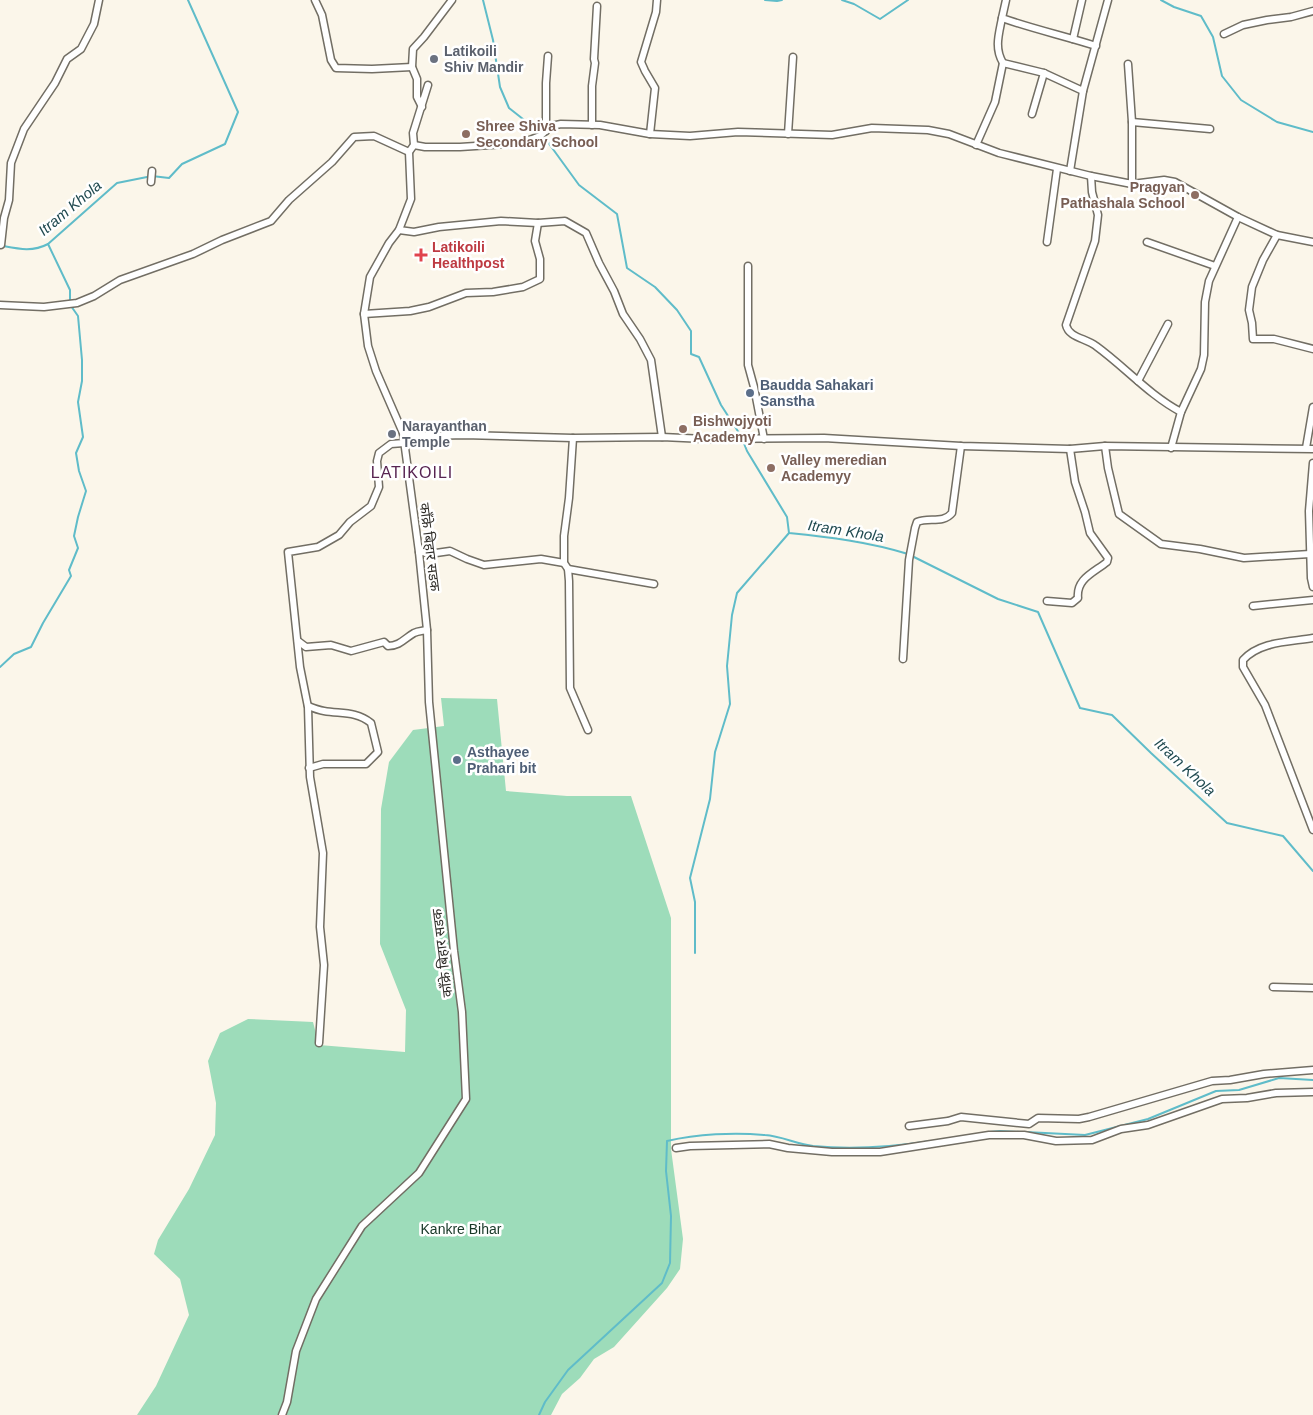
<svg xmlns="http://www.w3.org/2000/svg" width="1313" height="1415" viewBox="0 0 1313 1415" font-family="Helvetica,'Noto Sans Devanagari',sans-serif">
  <rect width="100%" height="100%" fill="#fbf6ea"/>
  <polygon fill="#9ddcba" points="441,698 497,699 506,791 567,796 631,796 671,918 671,1149 683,1239 680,1269 667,1288 614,1347 594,1359 580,1378 562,1394 551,1415 137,1415 156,1386 189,1315 180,1279 154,1254 158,1240 189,1189 215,1135 216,1103 208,1061 220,1033 248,1019 313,1022 319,1045 405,1052 406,1010 380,944 381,809 389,762 413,730 444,726"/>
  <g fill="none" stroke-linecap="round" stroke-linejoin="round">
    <g stroke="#5fbcc9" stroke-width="2">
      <polyline points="483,0 493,40 500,87 509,108 542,134 579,185 617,214 627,268 655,287 677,310 691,331 691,354 699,357 721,405 741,436"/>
      <polyline points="765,0 777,1 782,0"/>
      <polyline points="842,0 854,4 880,19 908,0"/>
      <polyline points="1161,0 1174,7 1201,16 1213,37 1222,76 1241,100 1277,122 1313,132"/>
      <polyline points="48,244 70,290 70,301"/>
      <path d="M3 246C19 249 33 252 48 244L117 183 152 176 169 178 182 164 225 144 238 112 188 0"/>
      <path d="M743 441 747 451 787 517 789 533C829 537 869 542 908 554"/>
      <polyline points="912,556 998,599 1038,612 1080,708 1112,715 1151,753 1227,823 1283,836 1313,871"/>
      <polyline points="0,667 14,654 31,647 43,623 71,576 69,570 78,548 74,536 78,517 86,491 79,471 76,453 83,437 78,402 82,381 82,360 78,316 71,306"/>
      <polyline points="695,953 695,902 690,878 710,799 715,752 730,704 727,666 732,615 737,593 789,533"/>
      <polyline points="990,1132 1000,1131 1020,1132"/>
      <polyline points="1025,1132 1085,1135 1148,1119 1216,1091 1239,1090 1279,1078 1313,1080"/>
      <path d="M539 1415 545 1402 568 1370 662 1283 670 1263 671 1216 666 1171 667 1141C697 1134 734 1132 765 1135 781 1136 797 1144 813 1146 853 1150 892 1147 931 1141"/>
    </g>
    <defs>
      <g id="minor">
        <polyline points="315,0 322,15 331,60 336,68 372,69 412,67"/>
        <path d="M1006 0 1002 18C1033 29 1065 36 1096 46"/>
        <path d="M1002 18C999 34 994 48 1003 63"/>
        <polyline points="1224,34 1243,25 1267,20 1291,17 1313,11"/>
        <polyline points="1073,39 1082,0"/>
        <polyline points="1128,64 1132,122 1132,184"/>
        <polyline points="422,107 417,97 417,79 412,67 413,49 424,37 452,0"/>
        <polyline points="1032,114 1044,73"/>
        <polyline points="1132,122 1210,129"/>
        <polyline points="592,125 592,86 595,63 594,59 597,6"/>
        <polyline points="546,131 546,83 548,56"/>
        <polyline points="650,134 655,88 645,71 641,62 656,12 657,0"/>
        <polyline points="788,134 793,57"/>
        <polyline points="414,145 425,147 460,147 522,143 540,136 551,126 561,124 600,125 650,134 690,136 738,132 832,135 872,128 928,130 949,134 999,153 1091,176 1132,184 1164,180 1175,182 1238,217 1277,235 1313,242"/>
        <polyline points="976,145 995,102 1003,63 1044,73 1083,91"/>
        <polyline points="1070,171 1083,91 1108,0"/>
        <path d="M1091 176 1092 192 1098 215 1095 241 1066 325C1069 338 1086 338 1096 346 1125 367 1149 395 1181 412"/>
        <polyline points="151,182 152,171"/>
        <polyline points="399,230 414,232 439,227 501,221 538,223 565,221 586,233 599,263 614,291 623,314 640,339 651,360 662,437"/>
        <polyline points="1277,235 1263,260 1252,287 1249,310 1252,323 1253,339 1274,339 1313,349"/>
        <polyline points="1047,242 1057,169"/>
        <polyline points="1147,242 1215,266"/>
        <polyline points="1,245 4,218 9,200 11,163 24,129 55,83 67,59 81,49 94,24 99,0"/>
        <polyline points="748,266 748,365 754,387 764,439"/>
        <polyline points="0,305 44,307 77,303 94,296 120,280 193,254 222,240 271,221 289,200 332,162 354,137 374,136 409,152"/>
        <polyline points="364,314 410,311 429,307 466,293 493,292 523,287 540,279 540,259 535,241 538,223"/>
        <polyline points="1138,381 1168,324"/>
        <polyline points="403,433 429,436 464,435 573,438 662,437 705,439 824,438 961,446 1070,449 1105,446 1313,449"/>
        <polyline points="573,438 569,498 564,536 564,563 568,569 569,581 570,688 588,730"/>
        <polyline points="1105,446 1108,468 1119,514 1161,544 1200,549 1244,558 1310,554"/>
        <polyline points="1171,448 1181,412 1201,369 1204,355 1205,302 1209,281 1238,217"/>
        <polyline points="1306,448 1313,407"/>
        <polyline points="1313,463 1309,511 1311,578 1313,587"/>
        <polyline points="419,552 436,553 450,551 467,559 484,565 541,559 564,563"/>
        <polyline points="568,569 654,584"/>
        <path d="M1047 601 1072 603 1078 598C1076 579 1093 573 1107 562L1108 558 1090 533 1085 512 1075 482 1070 449"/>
        <polyline points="1253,606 1313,600"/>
        <path d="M1313 638C1290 642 1260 641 1243 660V667L1265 705 1313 830"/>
        <path d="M298 641 306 647 331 645 351 651 384 642 388 646C400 646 405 638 414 633 418 631 423 631 427 630"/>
        <path d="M903 659 909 560 915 528 917 522C929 517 943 524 952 513L961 446"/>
        <path d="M308 706C313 708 318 710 324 711 341 714 356 711 371 723L378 752 366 764H323L309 768"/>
        <polyline points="1273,987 1313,988"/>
        <polyline points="319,1043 324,965 320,927 323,853 310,777 308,707 300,667 288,552 318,547 339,535 350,522 371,506 379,487 377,461 379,453 391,444 404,443"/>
        <polyline points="909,1126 948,1121 961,1117 1029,1124 1038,1118 1079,1119 1089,1117 1212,1081 1230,1080 1264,1074 1313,1070"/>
        <polyline points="676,1148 690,1146 769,1144 788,1148 832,1152 880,1152 989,1135 1024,1135 1056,1141 1092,1140 1121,1129 1148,1125 1222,1099 1247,1098 1276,1093 1313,1092"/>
        <polyline points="282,1415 287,1402 296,1351 316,1299 362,1226 419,1173 466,1099 462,1012 454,951 429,702 427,630 419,552 403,433 376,371 368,346 364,314 370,277 389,243 399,230 411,199 409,152 414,145 413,133 428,85"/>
      </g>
    </defs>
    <use href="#minor" stroke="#726e64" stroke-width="9"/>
    <use href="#minor" stroke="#fff" stroke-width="6"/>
  </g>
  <g fill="#6b7280" stroke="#fff" stroke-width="2">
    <circle cx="434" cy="59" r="5"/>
    <circle cx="392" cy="434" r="5"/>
  </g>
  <g fill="#8d6e63" stroke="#fff" stroke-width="2">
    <circle cx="466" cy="134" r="5"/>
    <circle cx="1195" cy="195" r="5"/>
    <circle cx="683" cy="429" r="5"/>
    <circle cx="771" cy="468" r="5"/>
  </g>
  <path fill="#e0444e" stroke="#fff" stroke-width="2" d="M418.5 247.5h5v5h5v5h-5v5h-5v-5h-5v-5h5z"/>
  <g fill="#5c6f8a" stroke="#fff" stroke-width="2">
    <circle cx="750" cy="393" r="5"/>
    <circle cx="457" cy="760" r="5"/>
  </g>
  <g text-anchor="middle" stroke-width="5" stroke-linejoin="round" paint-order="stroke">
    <g font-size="14" font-weight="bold" fill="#5b616d" stroke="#fff" text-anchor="start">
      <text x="444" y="56">Latikoili<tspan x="444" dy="16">Shiv Mandir</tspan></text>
      <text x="402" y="431">Narayanthan<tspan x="402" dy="16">Temple</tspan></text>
    </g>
    <g font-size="14" font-weight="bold" fill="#785e54" stroke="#fff" text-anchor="start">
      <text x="476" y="131">Shree Shiva<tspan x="476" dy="16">Secondary School</tspan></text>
      <text x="1185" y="192" text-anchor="end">Pragyan<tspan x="1185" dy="16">Pathashala School</tspan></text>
      <text x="693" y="426">Bishwojyoti<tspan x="693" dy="16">Academy</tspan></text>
      <text x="781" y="465">Valley meredian<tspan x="781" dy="16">Academyy</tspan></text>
    </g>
    <g font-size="14" font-weight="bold" fill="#be3a42" stroke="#fff" text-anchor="start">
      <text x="432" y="252">Latikoili<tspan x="432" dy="16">Healthpost</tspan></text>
    </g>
    <g font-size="14" font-weight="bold" fill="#4e5e75" stroke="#fff" text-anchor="start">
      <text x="760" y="390">Baudda Sahakari<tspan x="760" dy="16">Sanstha</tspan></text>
      <text x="467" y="757">Asthayee<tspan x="467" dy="16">Prahari bit</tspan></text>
    </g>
    <g font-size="14" fill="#302e2a" stroke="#fff">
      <text transform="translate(430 547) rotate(83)" y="5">काँक्रे बिहार सडक</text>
      <text transform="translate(442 953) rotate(-97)" y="5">काँक्रे बिहार सडक</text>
    </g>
    <g font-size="14" fill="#173727" stroke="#fff">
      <text x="461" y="1234">Kankre Bihar</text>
    </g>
    <g font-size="15" font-style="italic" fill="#204a50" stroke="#fff">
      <text transform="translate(70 208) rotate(-40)" y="5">Itram Khola</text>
      <text transform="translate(846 531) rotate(9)" y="5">Itram Khola</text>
      <text transform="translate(1185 767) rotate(43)" y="5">Itram Khola</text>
    </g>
    <g font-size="16" letter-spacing="1" fill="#582451" stroke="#fff">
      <text x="412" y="478">LATIKOILI</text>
    </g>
  </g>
</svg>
